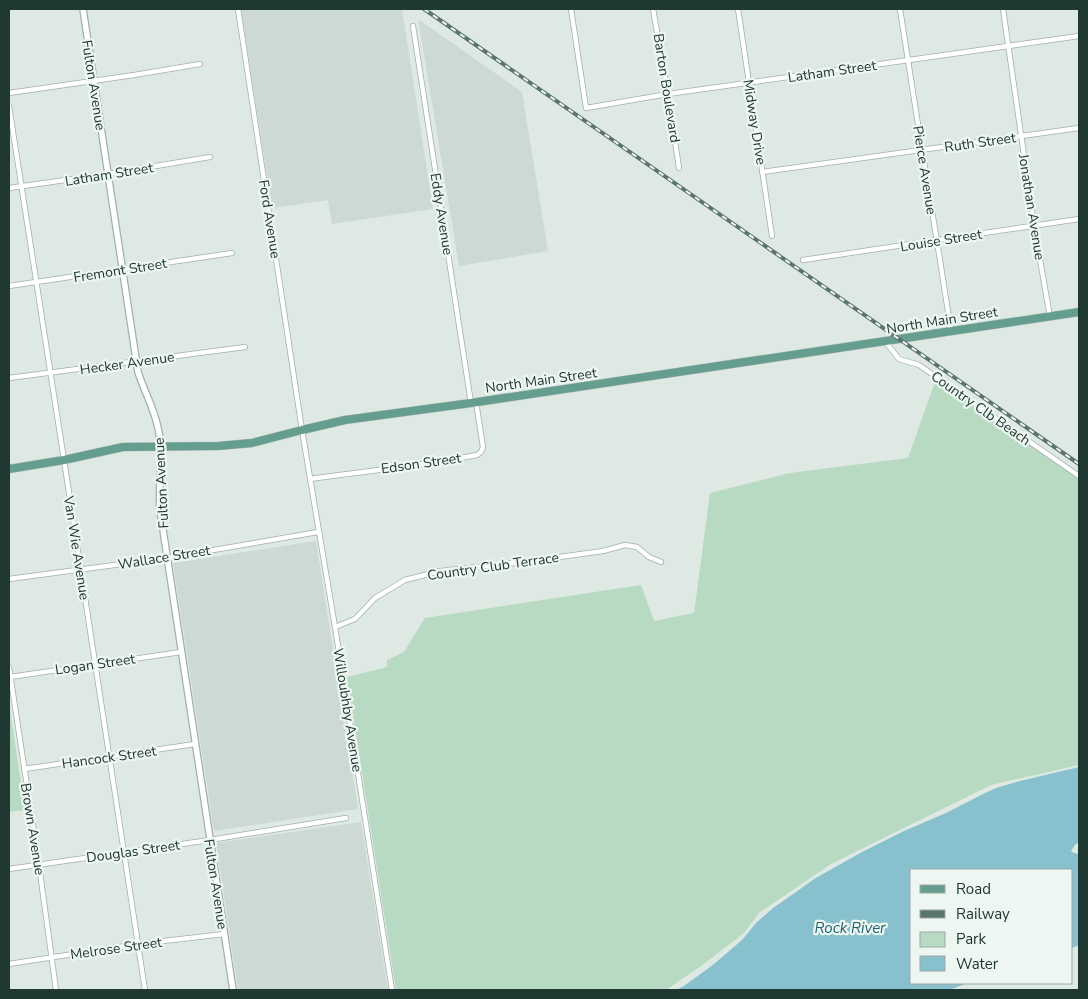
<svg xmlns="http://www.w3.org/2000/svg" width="1088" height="999" viewBox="0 0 1088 999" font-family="'Nunito Sans',sans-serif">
  <rect width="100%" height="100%" fill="#dee9e4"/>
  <g fill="#cdd9d3">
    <polygon points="241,9 402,9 433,209 332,224 328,200 272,208"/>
    <polygon points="418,19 522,92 548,251 459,266"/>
    <polygon points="316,541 358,809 214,831 173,563"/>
    <polygon points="361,822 388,990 238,990 216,843"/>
  </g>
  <g fill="#b8dac2">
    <polygon points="935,382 961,398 1079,479 1079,765 991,785 831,864 759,913 744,933 701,966 666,990 396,990 347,677 387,667 387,660 404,652 425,618 641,585 654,621 694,613 710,493 790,473 908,458"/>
    <polygon points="9,703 25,810 9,812"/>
  </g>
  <polygon fill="#88c1cd" points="1079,767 1079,842 1075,845 1071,851 1074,853 1079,854 1079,945 1072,948 1072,870 912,870 912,983 968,983 949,990 676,990 684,986 714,964 742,940 756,923 773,908 796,892 814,879 862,852 904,831 946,813 983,794 996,788 1020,781"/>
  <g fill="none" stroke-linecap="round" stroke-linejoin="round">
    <defs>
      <g id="minor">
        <polyline points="238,9 302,430 335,627 392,990"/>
        <polyline points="571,9 586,108 668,94 1079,36"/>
        <polyline points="653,9 668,94 679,168"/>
        <polyline points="738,9 772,236"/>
        <polyline points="900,9 922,150 937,241 951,331"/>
        <polyline points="1003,9 1034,225 1050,317"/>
        <polyline points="413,26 471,403"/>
        <polyline points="9,93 134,75 200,64"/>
        <polyline points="9,106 64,460 145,990"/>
        <polyline points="762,172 1079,128"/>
        <polyline points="9,188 108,174 210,157"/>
        <polyline points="803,260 1079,219"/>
        <polyline points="9,286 232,253"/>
        <polyline points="885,341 899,359 919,365 1079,476"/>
        <polyline points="9,378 245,347"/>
        <path d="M310 479C365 471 422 466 477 455L481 452 483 447 476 402"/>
        <polyline points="9,579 167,558 318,532"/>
        <polyline points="335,627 355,619 375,598 405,580 440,571 523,562 603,551 625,545 637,547 649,557 661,562"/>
        <polyline points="9,667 39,865 56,990"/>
        <polyline points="10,677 181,652"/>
        <polyline points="24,769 195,744"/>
        <polyline points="9,869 210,840 346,818"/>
        <polyline points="9,964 138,944 224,934"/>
      </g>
      <path id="tertiary" d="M83 9 138 372C144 391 154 408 158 428 164 455 158 483 160 510L233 990"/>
      <polyline id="primary" points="9,469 64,460 123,447 218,446 252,443 302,430 345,420 471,403 1079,312"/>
    </defs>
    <use href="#minor" stroke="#a1b0ab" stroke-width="6"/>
    <use href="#tertiary" stroke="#a1b0ab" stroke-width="8"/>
    <use href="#primary" stroke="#bcc3c2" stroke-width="9"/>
    <use href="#minor" stroke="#fff" stroke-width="4.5"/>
    <use href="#tertiary" stroke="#fff" stroke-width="5.5"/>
    <use href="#primary" stroke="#659d8f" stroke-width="8"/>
    <defs>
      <polyline id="rail" points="424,9 1079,464"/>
    </defs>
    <use href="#rail" stroke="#5a746e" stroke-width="4"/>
    <use href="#rail" stroke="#eef6f2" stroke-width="2" stroke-dasharray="5.5" stroke-linecap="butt"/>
  </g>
  <g text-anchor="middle" stroke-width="4.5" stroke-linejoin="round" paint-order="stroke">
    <g font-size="14" fill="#203832" stroke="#eef6f2">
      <text transform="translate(832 71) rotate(-8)" y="5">Latham Street</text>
      <text transform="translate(94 85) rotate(81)" y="5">Fulton Avenue</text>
      <text transform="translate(667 88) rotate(81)" y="5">Barton Boulevard</text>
      <text transform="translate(755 122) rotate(81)" y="5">Midway Drive</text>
      <text transform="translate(980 142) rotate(-8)" y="5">Ruth Street</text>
      <text transform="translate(925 170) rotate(81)" y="5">Pierce Avenue</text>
      <text transform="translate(109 174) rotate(-9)" y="5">Latham Street</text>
      <text transform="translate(1032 207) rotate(81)" y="5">Jonathan Avenue</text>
      <text transform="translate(442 214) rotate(81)" y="5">Eddy Avenue</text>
      <text transform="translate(270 219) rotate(81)" y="5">Ford Avenue</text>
      <text transform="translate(941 240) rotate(-9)" y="5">Louise Street</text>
      <text transform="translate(120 270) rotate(-9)" y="5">Fremont Street</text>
      <text transform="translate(942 320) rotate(-9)" y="5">North Main Street</text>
      <text transform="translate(127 363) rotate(-8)" y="5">Hecker Avenue</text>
      <text transform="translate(541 380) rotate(-8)" y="5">North Main Street</text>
      <text transform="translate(981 408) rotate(35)" y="5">Country Clb Beach</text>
      <text transform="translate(421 463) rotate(-8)" y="5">Edson Street</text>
      <text transform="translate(161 483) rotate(-93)" y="5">Fulton Avenue</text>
      <text transform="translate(77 548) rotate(81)" y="5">Van Wie Avenue</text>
      <text transform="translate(164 557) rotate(-9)" y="5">Wallace Street</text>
      <text transform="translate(493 566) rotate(-8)" y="5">Country Club Terrace</text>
      <text transform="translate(95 664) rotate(-8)" y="5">Logan Street</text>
      <text transform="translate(348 710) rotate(81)" y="5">Willoubhby Avenue</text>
      <text transform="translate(109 757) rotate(-8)" y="5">Hancock Street</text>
      <text transform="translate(33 829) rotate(81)" y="5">Brown Avenue</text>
      <text transform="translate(133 851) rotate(-8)" y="5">Douglas Street</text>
      <text transform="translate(216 884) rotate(81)" y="5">Fulton Avenue</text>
      <text transform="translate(116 948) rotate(-8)" y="5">Melrose Street</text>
    </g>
    <g font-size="15" font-style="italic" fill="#1e6170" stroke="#eef6f2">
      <text x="850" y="933">Rock River</text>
    </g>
  </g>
  <rect width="1088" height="999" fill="none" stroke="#203832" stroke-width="20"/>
  <rect x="910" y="869" width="162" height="115" fill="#eef6f2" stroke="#9caaa5"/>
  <rect x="920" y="885" width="25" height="8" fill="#659d8f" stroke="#9caaa5"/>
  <text x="956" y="894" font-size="15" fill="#203832">Road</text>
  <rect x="920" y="910" width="25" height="8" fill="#5a746e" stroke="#9caaa5"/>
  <text x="956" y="919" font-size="15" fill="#203832">Railway</text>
  <rect x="920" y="932" width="25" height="15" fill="#b8dac2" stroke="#9caaa5"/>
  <text x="956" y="944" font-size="15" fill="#203832">Park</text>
  <rect x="920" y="956" width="25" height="15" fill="#88c1cd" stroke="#9caaa5"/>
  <text x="956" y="969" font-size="15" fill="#203832">Water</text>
</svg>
